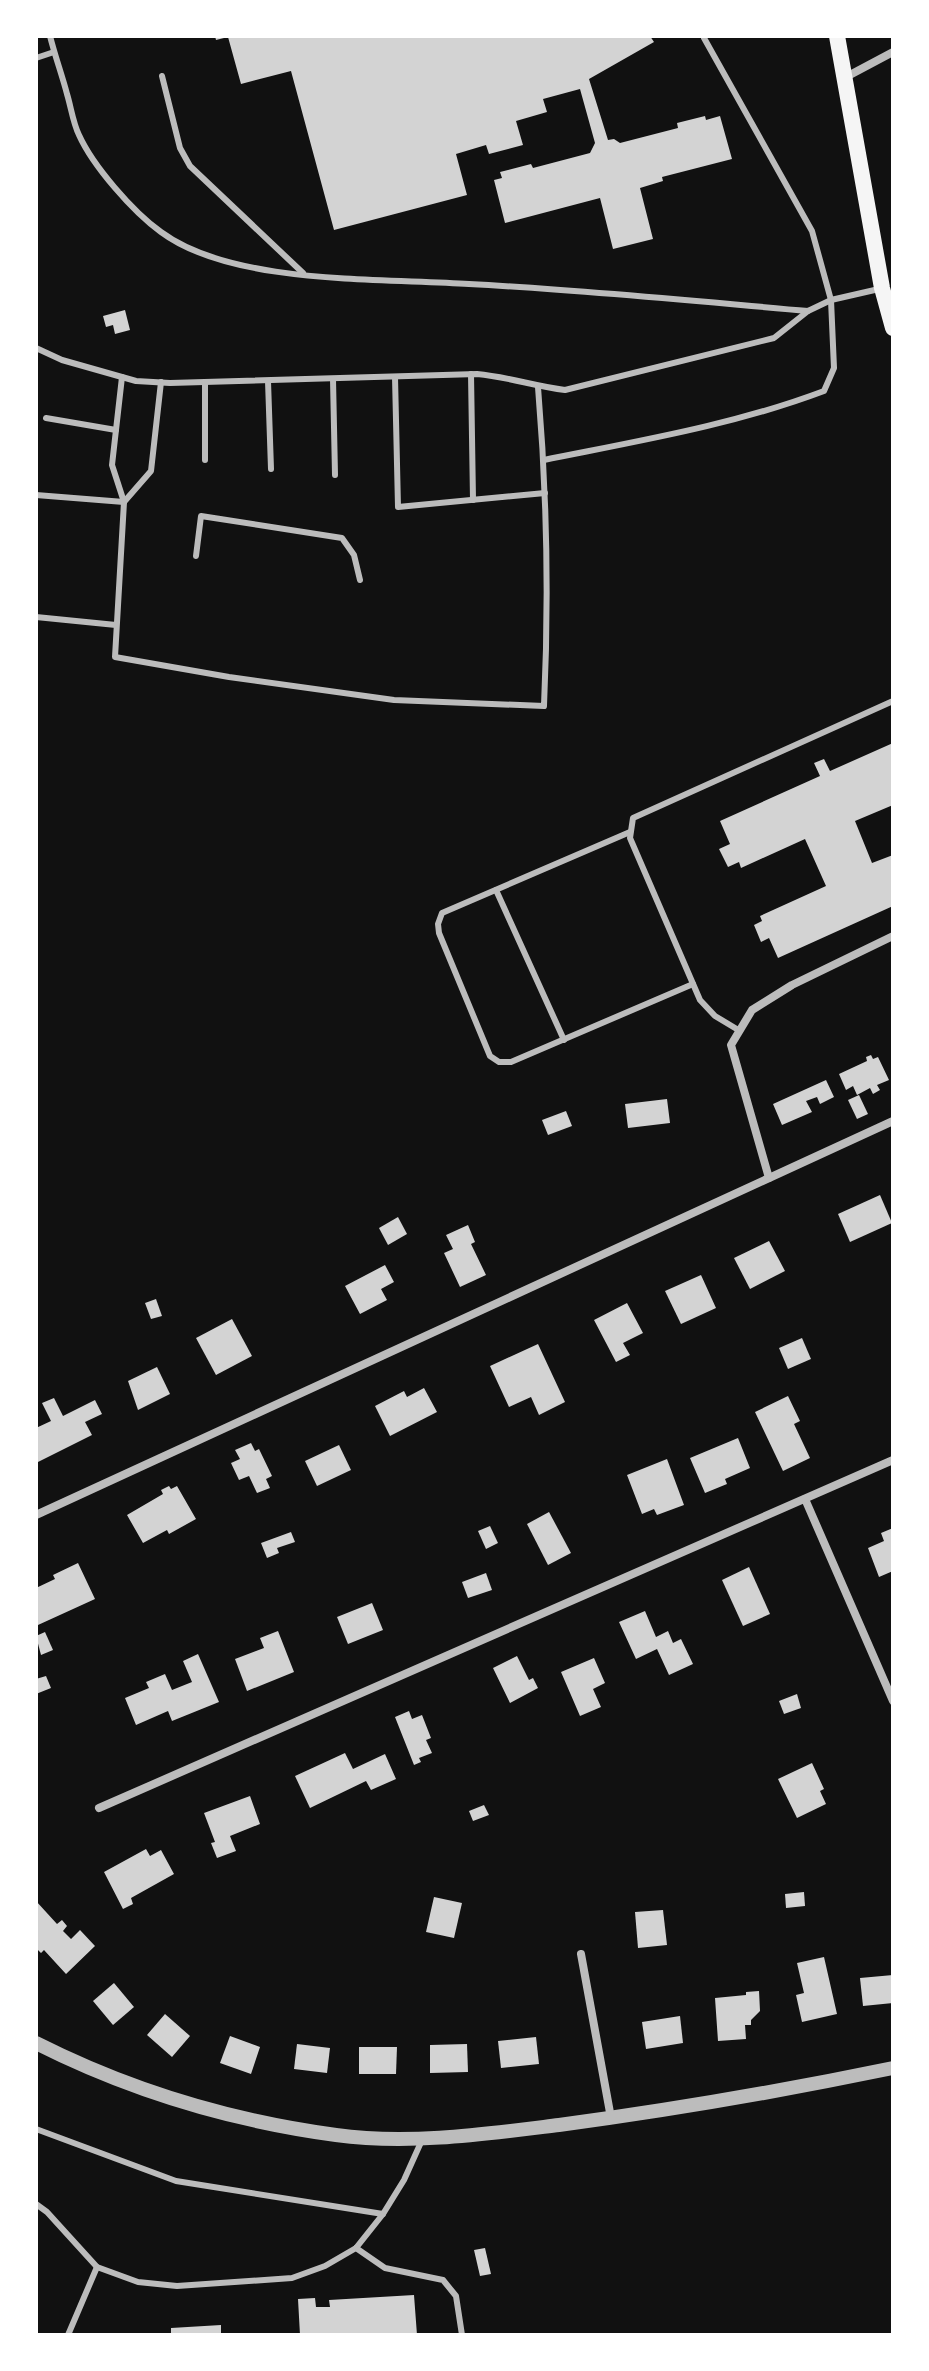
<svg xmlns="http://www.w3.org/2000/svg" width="929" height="2371" viewBox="0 0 929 2371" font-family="Quicksand,sans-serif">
  <rect width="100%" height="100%" fill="#111"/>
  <g fill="#d3d3d3">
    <polygon points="215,36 650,36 654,42 589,79 608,140 614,139 620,143 678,128 677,123 705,116 706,120 720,116 732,159 662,177 663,181 640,188 653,239 613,249 600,198 505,223 494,180 502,178 500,172 531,164 533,168 590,153 595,143 580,89 543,99 547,112 516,121 523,145 489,154 486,145 456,154 467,195 334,230 291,71 241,84 228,37 216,40"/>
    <polygon points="125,310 130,330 115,334 113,325 106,327 103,316"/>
    <polygon points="893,743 893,805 855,821 872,863 893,855 893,906 778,958 769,938 761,942 754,925 762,921 760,916 826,886 805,839 741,868 739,862 728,867 719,849 730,844 720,821 820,776 814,763 824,759 830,771"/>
    <polygon points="871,1055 873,1059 878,1057 889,1080 877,1085 880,1090 873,1094 870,1088 857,1095 853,1086 846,1090 839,1074 867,1061 866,1057"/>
    <polygon points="826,1080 834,1097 820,1104 817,1097 806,1101 812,1112 782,1125 773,1104"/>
    <polygon points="859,1095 868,1114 857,1119 848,1100"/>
    <polygon points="667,1099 670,1123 628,1128 625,1104"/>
    <polygon points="566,1111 572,1126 548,1135 542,1120"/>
    <polygon points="880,1195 892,1223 850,1242 838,1214"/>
    <polygon points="398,1217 407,1234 388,1245 379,1228"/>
    <polygon points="468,1225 475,1242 471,1244 486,1275 460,1287 444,1253 453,1249 446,1235"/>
    <polygon points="769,1241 785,1271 750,1289 734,1258"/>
    <polygon points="385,1265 394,1282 381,1289 387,1300 360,1314 345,1286"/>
    <polygon points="701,1275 716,1308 681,1324 665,1291"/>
    <polygon points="156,1299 162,1316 151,1319 145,1303"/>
    <polygon points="627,1303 643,1333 623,1343 630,1355 616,1362 594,1320"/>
    <polygon points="232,1319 252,1356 216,1375 196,1338"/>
    <polygon points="802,1338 811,1359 788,1369 779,1348"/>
    <polygon points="538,1344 565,1402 539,1415 531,1397 509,1407 490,1366"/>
    <polygon points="157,1367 170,1394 138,1410 128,1381"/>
    <polygon points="424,1388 437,1412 390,1436 375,1406 404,1391 407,1397"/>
    <polygon points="788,1396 800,1421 794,1424 810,1458 783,1471 755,1412"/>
    <polygon points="54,1398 63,1416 95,1400 102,1414 85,1422 92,1435 36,1463 36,1428 51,1421 42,1403"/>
    <polygon points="738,1438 750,1468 725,1479 727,1484 705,1493 690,1458"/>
    <polygon points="251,1443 255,1451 259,1449 272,1476 266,1479 270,1488 257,1493 249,1476 239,1480 231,1463 240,1459 235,1450"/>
    <polygon points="339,1445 351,1470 317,1486 305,1461"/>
    <polygon points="667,1459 684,1505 657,1515 654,1509 642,1514 627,1475"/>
    <polygon points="169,1486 171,1489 177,1486 196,1519 169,1534 167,1530 143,1543 127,1515 163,1494 161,1490"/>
    <polygon points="549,1512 571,1553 548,1565 527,1524"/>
    <polygon points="490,1526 498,1543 486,1549 478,1531"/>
    <polygon points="893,1528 893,1571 879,1577 868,1548 884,1541 881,1533"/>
    <polygon points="291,1532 295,1542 277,1548 279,1553 267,1558 261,1543"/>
    <polygon points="78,1563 95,1599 38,1625 36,1588 55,1579 53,1575"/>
    <polygon points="749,1567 770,1614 743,1626 722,1580"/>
    <polygon points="486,1573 492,1590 468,1598 462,1582"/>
    <polygon points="372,1603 383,1630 348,1644 337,1617"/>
    <polygon points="645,1611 656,1637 668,1631 673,1643 681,1639 693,1664 669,1675 657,1649 636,1659 619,1622"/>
    <polygon points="278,1631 294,1672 247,1691 235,1659 264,1648 260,1638"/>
    <polygon points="45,1632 53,1650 41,1655 36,1636"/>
    <polygon points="198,1654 219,1702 172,1721 168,1711 136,1725 125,1698 149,1688 146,1682 165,1674 172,1690 192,1682 183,1661"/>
    <polygon points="517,1656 529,1680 533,1678 538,1688 510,1703 493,1668"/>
    <polygon points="594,1658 605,1683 593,1689 601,1707 580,1716 561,1672"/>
    <polygon points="46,1676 51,1688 36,1694 36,1679"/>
    <polygon points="797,1694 801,1708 784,1714 779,1701"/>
    <polygon points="409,1711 412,1719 422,1715 431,1738 426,1740 432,1753 419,1758 421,1762 414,1765 395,1717"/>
    <polygon points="345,1753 353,1769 385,1754 396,1779 371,1790 366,1781 310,1808 295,1776"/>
    <polygon points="812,1763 824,1789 820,1791 826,1804 797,1818 778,1779"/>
    <polygon points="250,1796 260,1824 230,1836 236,1851 217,1858 211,1843 215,1842 204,1813"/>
    <polygon points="484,1805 489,1815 473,1821 469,1811"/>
    <polygon points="146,1849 150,1856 161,1850 174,1874 131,1898 133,1904 123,1909 104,1872"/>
    <polygon points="804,1892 805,1906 786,1908 785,1894"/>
    <polygon points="434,1897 462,1903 454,1938 426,1932"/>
    <polygon points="36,1901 57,1924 62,1920 67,1926 63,1931 71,1939 80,1930 95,1946 66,1974 44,1950 41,1953 36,1948"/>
    <polygon points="663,1910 667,1945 638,1948 635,1912"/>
    <polygon points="824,1957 837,2014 802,2022 796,1995 804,1993 797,1963"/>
    <polygon points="893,1975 893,2003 863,2006 860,1978"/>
    <polygon points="114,1983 134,2007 113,2025 93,2001"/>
    <polygon points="759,1991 760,2011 751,2020 751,2025 745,2025 746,2039 718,2041 715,1998 746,1995 746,1992"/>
    <polygon points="165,2014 190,2036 172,2057 147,2035"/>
    <polygon points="680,2016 683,2043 646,2049 642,2022"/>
    <polygon points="230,2036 260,2047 251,2074 220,2063"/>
    <polygon points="536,2037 539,2064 501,2068 498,2041"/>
    <polygon points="297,2044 330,2048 327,2073 294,2069"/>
    <polygon points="467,2044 468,2072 430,2073 430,2045"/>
    <polygon points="359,2047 397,2047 396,2074 359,2074"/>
    <polygon points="485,2248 491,2274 480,2276 474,2250"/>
    <polygon points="414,2295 417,2335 300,2335 298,2299 315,2298 316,2307 330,2307 329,2300"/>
    <polygon points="221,2325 221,2335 171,2335 171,2328"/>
  </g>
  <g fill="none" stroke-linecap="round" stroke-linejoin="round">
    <g stroke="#bcbcbc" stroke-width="6">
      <path d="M50 36C55 56 62 75 67 94 71 107 73 123 79 135 93 166 133 212 161 232 232 285 381 278 469 284 582 290 695 301 808 311L831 300 879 289"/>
      <polyline points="36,58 54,52"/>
      <polyline points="162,76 180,148 190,166 303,273"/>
      <path d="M36 348 62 360 136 381 170 383 477 374C509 377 534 386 565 390L774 338 808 311"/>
      <polyline points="471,374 473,500"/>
      <path d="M122 377 112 465 124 502 115 657 229 677 394 700 544 706C549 599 547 494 538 387"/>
      <polyline points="395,377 398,507 545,493"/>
      <polyline points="333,379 335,475"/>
      <polyline points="268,381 271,469"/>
      <polyline points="46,418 116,430"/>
      <polyline points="205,460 205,384"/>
      <path d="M544 460C638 441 734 425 824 391L834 368 831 300 812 231 704 38"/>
      <polyline points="36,495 124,502"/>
      <polyline points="124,502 151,471 161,382"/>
      <polyline points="196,556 201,516 342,538 354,555 360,580"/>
      <polyline points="36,617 116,625"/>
      <polyline points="630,832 442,913 438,924 439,933 490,1056 499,1062 511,1062 693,984"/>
      <polyline points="496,890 564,1040"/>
      <polyline points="740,1031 715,1016 700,1000 630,838 633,818 893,701"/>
      <polyline points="36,2129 176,2181 383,2214"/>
      <polyline points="36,2204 47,2212 97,2267 138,2282 177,2286 292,2278 325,2266 356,2248 383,2214 404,2180 422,2140"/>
      <polyline points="356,2248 385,2268 443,2280 456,2296 462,2335"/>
      <polyline points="68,2335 97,2267"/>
    </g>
    <g stroke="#bcbcbc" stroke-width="8">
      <polyline points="846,77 893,52"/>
      <polyline points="769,1178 731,1045 752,1010 792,985 893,936"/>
      <polyline points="805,1499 893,1701"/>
      <polyline points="36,1515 893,1121"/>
      <polyline points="99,1808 893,1460"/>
      <polyline points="581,1954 611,2118"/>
    </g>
    <path stroke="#bcbcbc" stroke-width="14" d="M36 2043C129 2090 232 2121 336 2135 409 2145 486 2134 559 2125 671 2110 782 2091 893 2068"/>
    <polyline stroke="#f5f5f5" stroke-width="16" points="837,36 882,288 893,328"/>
  </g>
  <rect width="929" height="2371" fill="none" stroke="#ffffff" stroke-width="76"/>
</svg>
